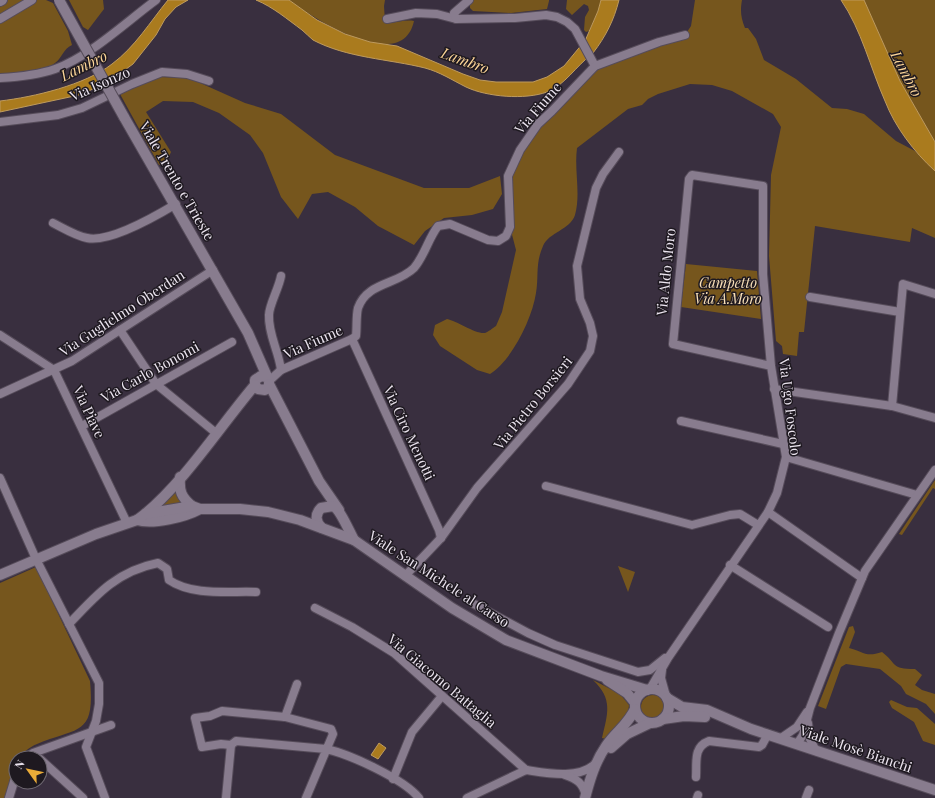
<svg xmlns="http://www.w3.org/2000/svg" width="935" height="798" viewBox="0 0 935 798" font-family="'Playfair Display',serif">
  <rect width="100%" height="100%" fill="#392f3f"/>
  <g fill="#76561d">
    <path d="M0 0H46L53 3 68 31 72 45C63 49 62 58 55 63 40 74 18 74 0 74Z"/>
    <polygon points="69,0 103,0 104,9 88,30 83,27"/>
    <path d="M289 0H385L384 6 385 22C394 24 404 19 414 21 402 76 313 18 289 0Z"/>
    <polygon points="470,0 549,0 549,1 547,9 511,13 473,11 470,8"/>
    <polygon points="567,0 601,0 598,11 589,31 586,32 584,30 585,17 589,10 588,6 584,4 572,15 566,9"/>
    <path d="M695 0H742C740 11 741 18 745 28H748L756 39 764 60 796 79 832 108 847 109 864 114 896 141 915 151 935 171V238L912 228 910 242 815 226 804 332H799L797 356 783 354 782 346 776 341 769 256 771 175 781 127 773 114 732 91 712 85 690 84 658 94 648 99 642 105 628 109 577 148C574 171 581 193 575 215 570 230 549 232 543 246 535 264 539 276 536 293 532 319 512 360 490 374L477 370 440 346 433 335 435 325 447 319C457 321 475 334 485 333 488 332 493 328 496 326L502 312 516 250 510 227 507 190 520 150 595 66 685 35 691 26Z"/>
    <polygon points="864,0 935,0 935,142 900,81"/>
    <polygon points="160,77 189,78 245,103 281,114 335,155 424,188 469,188 500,176 502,194 493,209 472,215 444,218 425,231 414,245 378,226 355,207 328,192 312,194 298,219 281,197 263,153 250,135 219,113 193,102 163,101 146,112 171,152 166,163 159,165 120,94"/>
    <polygon points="686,264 757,271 761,319 681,307"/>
    <polygon points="935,480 935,489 933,488 902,535 899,534"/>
    <polygon points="177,487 176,495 182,504 160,508"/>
    <polygon points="618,566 635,572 628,592"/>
    <path d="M36 567 90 681C95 736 79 727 37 744 29 747 22 754 16 758L5 798H0V583Z"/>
    <path d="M853 626 855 632 849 648C863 651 865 658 882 652 898 664 890 669 915 669L922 675 915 685 922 690 935 694V714L926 704 906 694 901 686 880 669 846 664 841 667 826 709 818 706 849 627Z"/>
    <path d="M593 680 620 694 629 705 628 714 606 739 602 738C608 713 613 699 593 680Z"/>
    <circle cx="653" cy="707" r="12"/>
    <polygon points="891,700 907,707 917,708 935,724 935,745 923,741 914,722 892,708 889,702"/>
  </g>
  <g fill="#aa7b1e" stroke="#be9a5d">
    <path d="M168 0H188L176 7 165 19 156 35 133 64 107 83 79 95 0 112V101C34 97 85 85 112 64 135 47 150 22 168 0Z"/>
    <path d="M256 0H289L317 20 345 34 370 42 397 46 463 74 480 80 496 82H533L547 77 564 66 583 43 591 55C576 66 565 85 547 92 525 100 487 97 466 87 452 80 440 72 425 68 389 59 347 58 313 40 309 37 306 33 302 30 287 19 273 7 256 0Z"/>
    <path d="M601 0H619C614 20 606 36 593 53L585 41 598 11Z"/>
    <path d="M841 0H864L900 81 935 142V171C914 152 895 127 885 101 870 67 862 31 841 0Z"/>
    <polygon points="379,743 386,748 378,759 371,755"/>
  </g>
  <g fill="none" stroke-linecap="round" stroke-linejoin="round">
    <defs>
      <g id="street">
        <polyline points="0,19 32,0"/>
        <polyline points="387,19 416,13 437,14 456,19 515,18 546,15 557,17 567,22 575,29 595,66"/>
        <polyline points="456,19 454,13 469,0"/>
        <path d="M0 78C18 77 38 75 55 69 89 57 126 22 156 0"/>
        <polyline points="0,122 58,115 82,108 132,84 162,72 187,74 209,81"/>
        <path d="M53 223C63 228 76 236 87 238 110 243 156 216 176 204"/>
        <polyline points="810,297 900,312"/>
        <polyline points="120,330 156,384 216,433"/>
        <polyline points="0,335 54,370 127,523"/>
        <polyline points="352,339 439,530 441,538"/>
        <path d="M281 370C279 352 268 334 269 315 269 305 279 288 281 276"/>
        <path d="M269 381 281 370 352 339 356 336C357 327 356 316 358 308 367 282 397 285 414 268 425 255 428 239 438 226L450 224 488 240 498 241 506 236 510 227 508 176 520 150 538 124 552 111 595 66 659 42 685 35"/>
        <polyline points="774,389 892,406 935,418"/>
        <polyline points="0,394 72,361 213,270"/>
        <polyline points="892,406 903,284 935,294"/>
        <polyline points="681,421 783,444"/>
        <polyline points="82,426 232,342"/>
        <polyline points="786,457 917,495"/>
        <polyline points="0,478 36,559 99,683 99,704 96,721 86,747 105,798"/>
        <polyline points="546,486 692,525 730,515 740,514 758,525"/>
        <polyline points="768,512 862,578"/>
        <polyline points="730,565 828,627"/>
        <polyline points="405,576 441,538 477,488 568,384 590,351 593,336 590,323 580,299 577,266 596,188 603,174 619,152"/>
        <polyline points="474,604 528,633 555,645 638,672 650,670 665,658"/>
        <polyline points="315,608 352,627 394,653 526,770"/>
        <path d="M69 624C96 595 117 571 158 563L167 569 169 580C192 596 229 591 256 592"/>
        <polyline points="662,670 661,678 666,696"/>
        <polyline points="650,689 668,658 768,512 777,493 786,457 771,366 763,274 763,186 692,175 689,179 673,344 771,366"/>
        <polyline points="285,717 297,684"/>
        <polyline points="808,723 810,739 816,751"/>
        <polyline points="781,738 797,727 807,712"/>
        <polyline points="797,744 803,735 810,708 839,633 865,571 935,470"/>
        <polyline points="26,758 33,753 111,725"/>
        <polyline points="40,759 83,798"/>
        <path d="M526 770C546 773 580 780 596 763"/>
        <path d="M565 775C577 779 583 783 586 796"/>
        <path d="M696 777C697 762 693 747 709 741L759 747 762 745 768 734"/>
        <polyline points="393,779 412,732 442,696"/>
        <polyline points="9,798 16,775"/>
        <polyline points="226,798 231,745"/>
        <path d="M306 798 333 734 331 729 285 717 222 711 210 716 195 718 202 747 221 744 231 745 236 741 326 749C349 754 404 779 419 798"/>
        <polyline points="467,798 526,770"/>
        <polyline points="697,798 698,795"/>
        <polyline points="806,798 809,790"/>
      </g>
      <g id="secondary">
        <polyline points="0,1 2,0"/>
        <polyline points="124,117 248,333 269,381 269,386 265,390 258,389 255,385 255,380 261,376 266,377"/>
        <polyline points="269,384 319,481 339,510"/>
        <path d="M180 477C179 491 181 497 192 506"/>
        <path d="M145 514C185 481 221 425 255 385"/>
        <path d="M137 520C153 525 185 517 200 509"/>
        <path d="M322 528C315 522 315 514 321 508L333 506C340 509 349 531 354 540"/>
        <polyline points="0,575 96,534 137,520 145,514 192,506 200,509 240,509 268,512 300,520 354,540 452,608 506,640 601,676 647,690"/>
        <polyline points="607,680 627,693 635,703"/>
        <circle cx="652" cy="706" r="17"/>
        <polyline points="667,698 682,707 707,710 751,729 935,790"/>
        <polyline points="663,719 684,716 705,717"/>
        <polyline points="611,748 627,734 650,723"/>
        <path d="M585 798C590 779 595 762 606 746 616 731 627 726 635 709"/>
      </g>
    </defs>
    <use href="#street" stroke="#564c5a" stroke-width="10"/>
    <use href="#secondary" stroke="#564c5a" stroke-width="12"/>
    <use href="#street" stroke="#887c8e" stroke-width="8"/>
    <use href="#secondary" stroke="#887c8e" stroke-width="10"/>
    <defs>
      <polyline id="secondary-bridge" points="59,0 124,117"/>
    </defs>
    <use href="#secondary-bridge" stroke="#564c5a" stroke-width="12" stroke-linecap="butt"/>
    <use href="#secondary-bridge" stroke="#887c8e" stroke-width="10"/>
  </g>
  <g text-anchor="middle" stroke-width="3" stroke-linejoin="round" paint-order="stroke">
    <g font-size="14" fill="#ebe4ef" stroke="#1e1920">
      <text transform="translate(100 84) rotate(-24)" y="5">Via Isonzo</text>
      <text transform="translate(538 108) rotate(-49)" y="5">Via Fiume</text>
      <text transform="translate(177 181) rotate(60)" y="5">Viale Trento e Trieste</text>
      <text transform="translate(666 272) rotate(-84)" y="5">Via Aldo Moro</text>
      <text transform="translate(122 313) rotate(-33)" y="5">Via Guglielmo Oberdan</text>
      <text transform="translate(313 342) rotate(-24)" y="5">Via Fiume</text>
      <text transform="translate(150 372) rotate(-29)" y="5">Via Carlo Bonomi</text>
      <text transform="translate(533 403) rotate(-51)" y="5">Via Pietro Borsieri</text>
      <text transform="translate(790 407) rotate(83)" y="5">Via Ugo Foscolo</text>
      <text transform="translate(89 412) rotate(65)" y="5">Via Piave</text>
      <text transform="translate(409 433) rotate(65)" y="5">Via Ciro Menotti</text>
      <text transform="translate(439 579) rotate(33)" y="5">Viale San Michele al Carso</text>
      <text transform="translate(442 681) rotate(40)" y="5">Via Giacomo Battaglia</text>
      <text transform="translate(856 749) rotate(19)" y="5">Viale Mosè Bianchi</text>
    </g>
    <g font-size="14" font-style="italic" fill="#f9e0b8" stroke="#1e1920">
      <text x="728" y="288">Campetto<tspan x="728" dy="16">Via A.Moro</tspan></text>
    </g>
    <g font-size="15" font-style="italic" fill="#fbd497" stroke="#1e1920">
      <text transform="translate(465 61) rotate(20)" y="5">Lambro</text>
      <text transform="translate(84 66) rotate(-26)" y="5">Lambro</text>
      <text transform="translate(906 74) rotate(62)" y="5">Lambro</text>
    </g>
  </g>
  <g transform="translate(28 770) rotate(303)"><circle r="19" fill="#1e1920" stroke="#706a73"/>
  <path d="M0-3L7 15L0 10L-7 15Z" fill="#e9ab38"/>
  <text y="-6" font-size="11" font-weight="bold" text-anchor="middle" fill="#ebe4ef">N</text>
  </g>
</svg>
